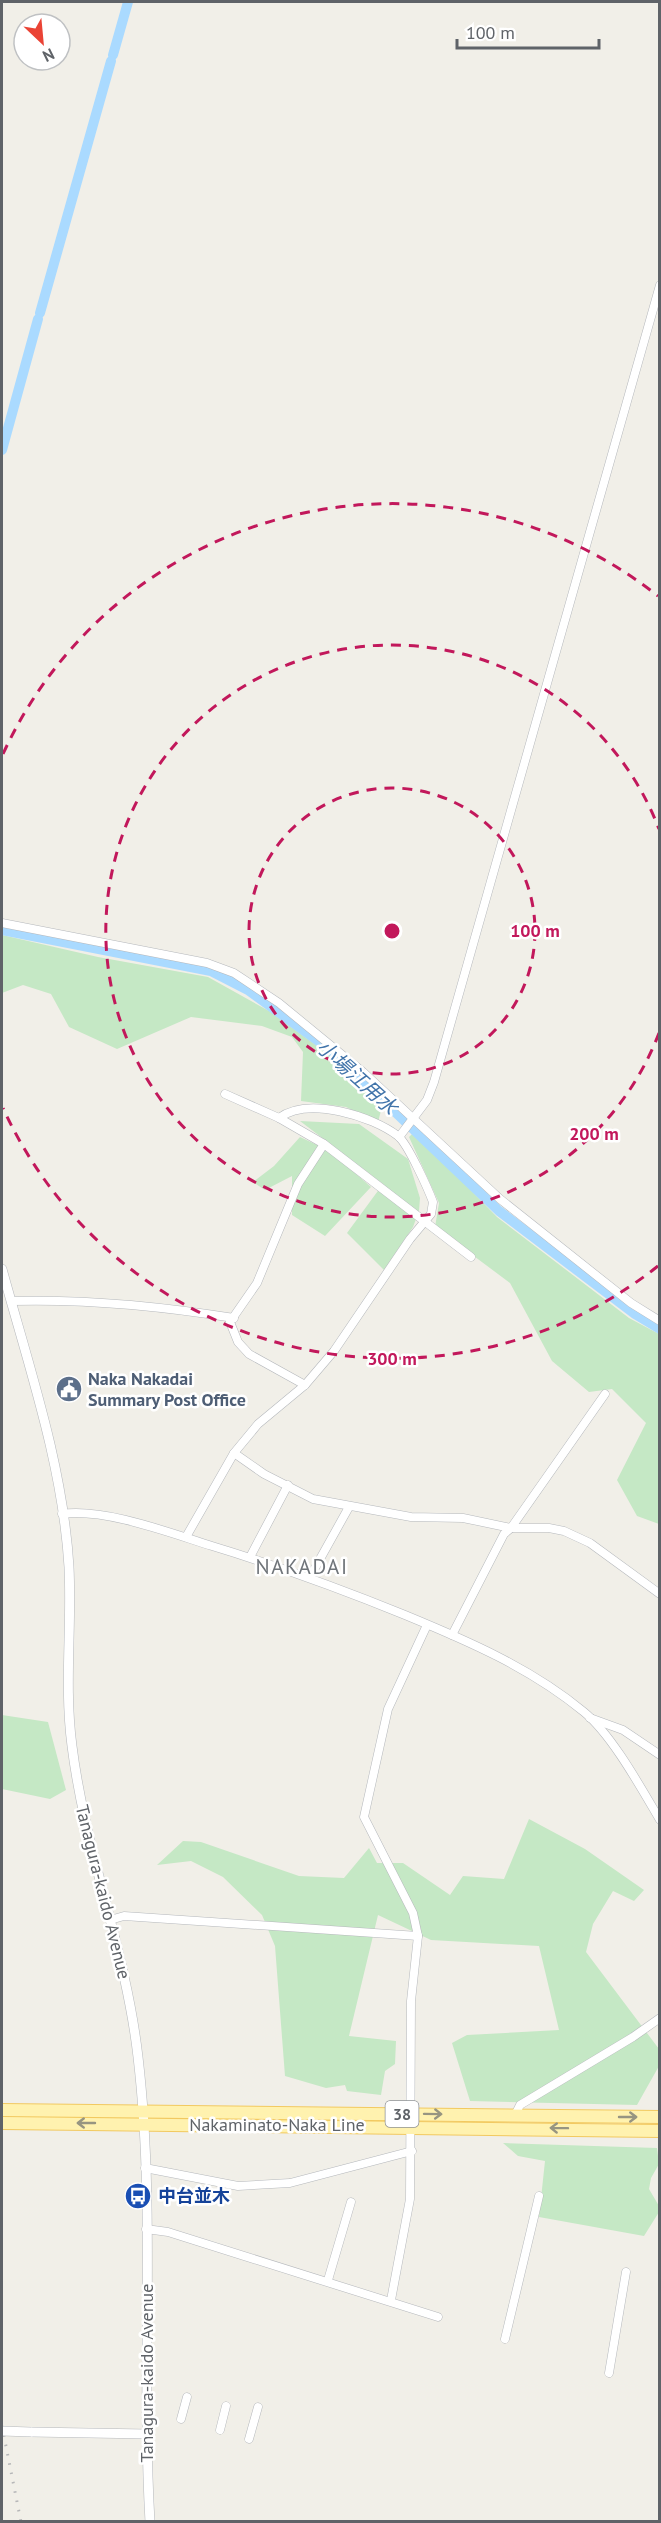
<svg xmlns="http://www.w3.org/2000/svg" width="661" height="2523" viewBox="0 0 661 2523" font-family="'PT Sans','Noto Sans JP',sans-serif">
  <rect width="100%" height="100%" fill="#f1efe8"/>
  <g fill="#c5e8c5">
    <polygon points="2,935 98,957 208,977 269,1011 327,1053 383,1103 378,1122 346,1107 301,1101 303,1052 292,1037 262,1026 191,1017 117,1049 69,1027 51,994 23,985 2,993"/>
    <polygon points="300,1121 359,1124 408,1159 420,1198 419,1211 413,1227 384,1270 347,1233 383,1184"/>
    <polygon points="414,1132 497,1217 629,1318 659,1334 659,1524 637,1516 617,1480 646,1423 612,1389 589,1392 552,1361 510,1283 435,1227 439,1203 409,1137"/>
    <polygon points="300,1137 330,1151 371,1187 325,1236 292,1215 292,1176 265,1190 253,1182 274,1166"/>
    <polygon points="2,1715 48,1722 66,1790 50,1799 2,1789"/>
    <polygon points="529,1819 585,1849 644,1890 634,1901 613,1891 593,1924 586,1952 659,2049 659,2066 637,2105 470,2101 452,2043 467,2035 559,2030 539,1946 431,1940 378,1915 349,2036 396,2041 395,2064 385,2071 381,2095 347,2091 345,2085 326,2088 285,2076 275,1946 262,1915 223,1877 191,1861 157,1865 183,1841 201,1842 299,1876 344,1878 369,1848 377,1863 403,1863 450,1895 463,1876 504,1879"/>
    <polygon points="503,2143 657,2148 659,2164 651,2178 649,2189 659,2206 659,2212 644,2236 539,2217 545,2161 518,2156"/>
  </g>
  <g fill="none" stroke-linecap="round" stroke-linejoin="round">
    <g stroke="#aadaff" stroke-width="10">
      <polyline points="113,55 128,2"/>
      <polyline points="40,313 111,61"/>
      <polyline points="2,450 38,319"/>
      <polyline points="2,930 211,971 248,990 328,1048 499,1211 635,1314 660,1329"/>
    </g>
    <defs>
      <g id="minor">
        <polyline points="2,923 207,963 234,973 279,1003 363,1072 500,1199 631,1303 660,1321"/>
        <polyline points="225,1094 279,1118 324,1144 471,1257"/>
        <polyline points="399,1137 427,1100 434,1082 660,285"/>
        <path d="M11 1301C85 1299 160 1306 234 1318"/>
        <polyline points="305,1385 249,1354 238,1342 230,1322 257,1283 298,1184 324,1144"/>
        <polyline points="234,1453 264,1474 313,1499 411,1517 463,1518 511,1528 549,1528 564,1531 590,1543 660,1594"/>
        <path d="M62 1514C105 1508 170 1533 212 1546 278 1566 341 1589 405 1615 468 1641 531 1668 584 1712 612 1735 641 1788 660 1820"/>
        <path d="M186 1537 234 1453 258 1424 305 1385 334 1351 410 1239 431 1214 433 1202C428 1189 408 1144 398 1136 372 1116 308 1096 279 1118"/>
        <polyline points="250,1557 288,1485"/>
        <polyline points="310,1577 349,1507"/>
        <polyline points="452,1635 504,1534 511,1528 605,1394"/>
        <polyline points="590,1718 623,1730 660,1755"/>
        <polyline points="110,1920 124,1916 418,1936"/>
        <polyline points="515,2115 520,2105 633,2037 660,2018"/>
        <polyline points="145,2168 238,2186 290,2183 412,2151"/>
        <polyline points="146,2229 168,2232 438,2317"/>
        <polyline points="328,2280 351,2202"/>
        <polyline points="391,2300 410,2199 411,2001 418,1936 413,1913 364,1817 388,1709 427,1625"/>
        <polyline points="505,2339 539,2196"/>
        <polyline points="609,2373 626,2272"/>
        <polyline points="181,2419 187,2397"/>
        <polyline points="220,2430 226,2406"/>
        <polyline points="249,2439 258,2407"/>
      </g>
      <g id="tertiary">
        <path d="M2 1269C29 1367 63 1466 69 1567 72 1627 64 1686 72 1746 85 1851 126 1951 138 2057 156 2211 141 2367 150 2522"/>
        <polyline points="31,2432 147,2434"/>
      </g>
      <g id="primary">
        <polyline points="2,2110 660,2117"/>
        <polyline points="2,2123 660,2131"/>
      </g>
    </defs>
    <use href="#minor" stroke="#b5b8bc" stroke-width="9"/>
    <use href="#tertiary" stroke="#b5b8bc" stroke-width="10"/>
    <use href="#primary" stroke="#f2c960" stroke-width="14"/>
    <use href="#minor" stroke="#fff" stroke-width="8"/>
    <use href="#tertiary" stroke="#fff" stroke-width="9"/>
    <use href="#primary" stroke="#fff2af" stroke-width="12"/>
    <polyline stroke="#b6b7b8" stroke-width="3" stroke-dasharray="1.5 8" stroke-linecap="butt" points="2,2426 21,2522"/>
    <defs>
      <polyline id="tertiary-bridge" points="2,2431 31,2432"/>
    </defs>
    <use href="#tertiary-bridge" stroke="#b5b8bc" stroke-width="10" stroke-linecap="butt"/>
    <use href="#tertiary-bridge" stroke="#fff" stroke-width="9"/>
  </g>
  <defs><path id="oneway-shaft" d="M-6 0H5M1.5-3L5.5 0L1.5 3" fill="none" stroke-width="1.6" stroke-linecap="round" stroke-linejoin="round" transform="scale(1.5)"/></defs>
  <g stroke="#979581">
    <use href="#oneway-shaft" transform="translate(433 2114) rotate(1)"/>
    <use href="#oneway-shaft" transform="translate(628 2117)"/>
    <use href="#oneway-shaft" transform="translate(86 2123) rotate(-180)"/>
    <use href="#oneway-shaft" transform="translate(559 2128) rotate(-179)"/>
  </g>
  <g fill="none" stroke="#c2185b" stroke-width="3" stroke-dasharray="10 8">
    <circle cx="392" cy="931" r="143"/>
    <path d="M659 1033A286 286 0 1 1 659 829"/>
    <path d="M658 1266A428 428 0 0 1 3 1108M3 754A428 428 0 0 1 658 596"/>
  </g>
  <defs>
    <symbol id="civic-disc" viewBox="-11 -11 22 22"><circle r="9.5" fill="#5c6f8a" stroke="#fff"/><path d="M-.6-6.5H3V-4.5H.6V-3L4-1V1h2V6H-6V1h2V-1L-.6-3ZM-1.2 2.5V6h2.4V2.5Z" fill="#fff"/></symbol>
    <symbol id="bus-disc" viewBox="-11 -11 22 22"><circle r="9.5" fill="#1a4fb4" stroke="#fff"/><path d="M-5-6H5V4H4V6H2V4H-2V6H-4V4H-5ZM-3.5-4V0h7V-4ZM-3.5 1.2v1.5H-2V1.2ZM2 1.2v1.5H3.5V1.2Z" fill="#fff"/></symbol>
  </defs>
  <g fill-rule="evenodd">
    <use href="#civic-disc" x="54" y="1374" width="30" height="30"/>
    <use href="#bus-disc" x="123" y="2181" width="30" height="30"/>
  </g>
  <g text-anchor="middle" stroke-width="5" stroke-linejoin="round" paint-order="stroke">
    <rect fill="#fff" stroke="#8f9295" stroke-width="1.5" x="385.5" y="2101" width="33" height="26" rx="4.5"/>
    <g font-size="16" font-weight="bold" fill="#5f6368">
      <text x="402" y="2120">38</text>
    </g>
    <g font-size="18" font-weight="bold" fill="#4e5e75" stroke="#fff" text-anchor="start">
      <text x="88" y="1385">Naka Nakadai<tspan x="88" dy="21">Summary Post Office</tspan></text>
    </g>
    <g font-size="18" fill="#5f6368" stroke="#fff">
      <text transform="translate(103 1892) rotate(76)" y="6">Tanagura-kaido Avenue</text>
      <text x="277" y="2131">Nakaminato-Naka Line</text>
      <text transform="translate(147 2373) rotate(-90)" y="6">Tanagura-kaido Avenue</text>
    </g>
    <g font-size="18" font-weight="bold" fill="#164399" stroke="#fff" text-anchor="start">
      <text x="158" y="2202">中台並木</text>
    </g>
    <g font-size="20" font-style="italic" fill="#4174aa" stroke="#fff">
      <text transform="translate(357 1077) rotate(42)" y="7">小場江用水</text>
    </g>
    <g font-size="21" letter-spacing="1.5" fill="#70757a" stroke="#fff">
      <text x="302" y="1574">NAKADAI</text>
    </g>
  </g>
  <circle cx="392" cy="931" r="9" fill="#c2185b" stroke="#fff" stroke-width="3"/>
  <g font-size="18" text-anchor="middle" font-weight="bold" fill="#c2185b" stroke="#fff" stroke-width="5" stroke-linejoin="round" paint-order="stroke">
    <text x="535" y="937">100 m</text>
    <text x="594" y="1140">200 m</text>
    <text x="392" y="1365">300 m</text>
  </g>
  <rect width="661" height="2523" fill="none" stroke="#5f6368" stroke-width="6"/>
  <g transform="translate(42 42) rotate(154)"><circle r="28" fill="#ffffff" stroke="#bfc1c3" stroke-width="1.5"/>
  <path d="M0-4.5L10 22L0 15L-10 22Z" fill="#ea4335"/>
  <text y="-9" font-size="16" font-weight="bold" text-anchor="middle" fill="#5f6368">N</text>
  </g>
  <path d="M457 39v9h142v-9" fill="none" stroke="#5f6368" stroke-width="3"/>
  <text x="466" y="39" font-size="18" fill="#5f6368" stroke="#ffffff" stroke-width="4.5" paint-order="stroke">100 m</text>
</svg>
